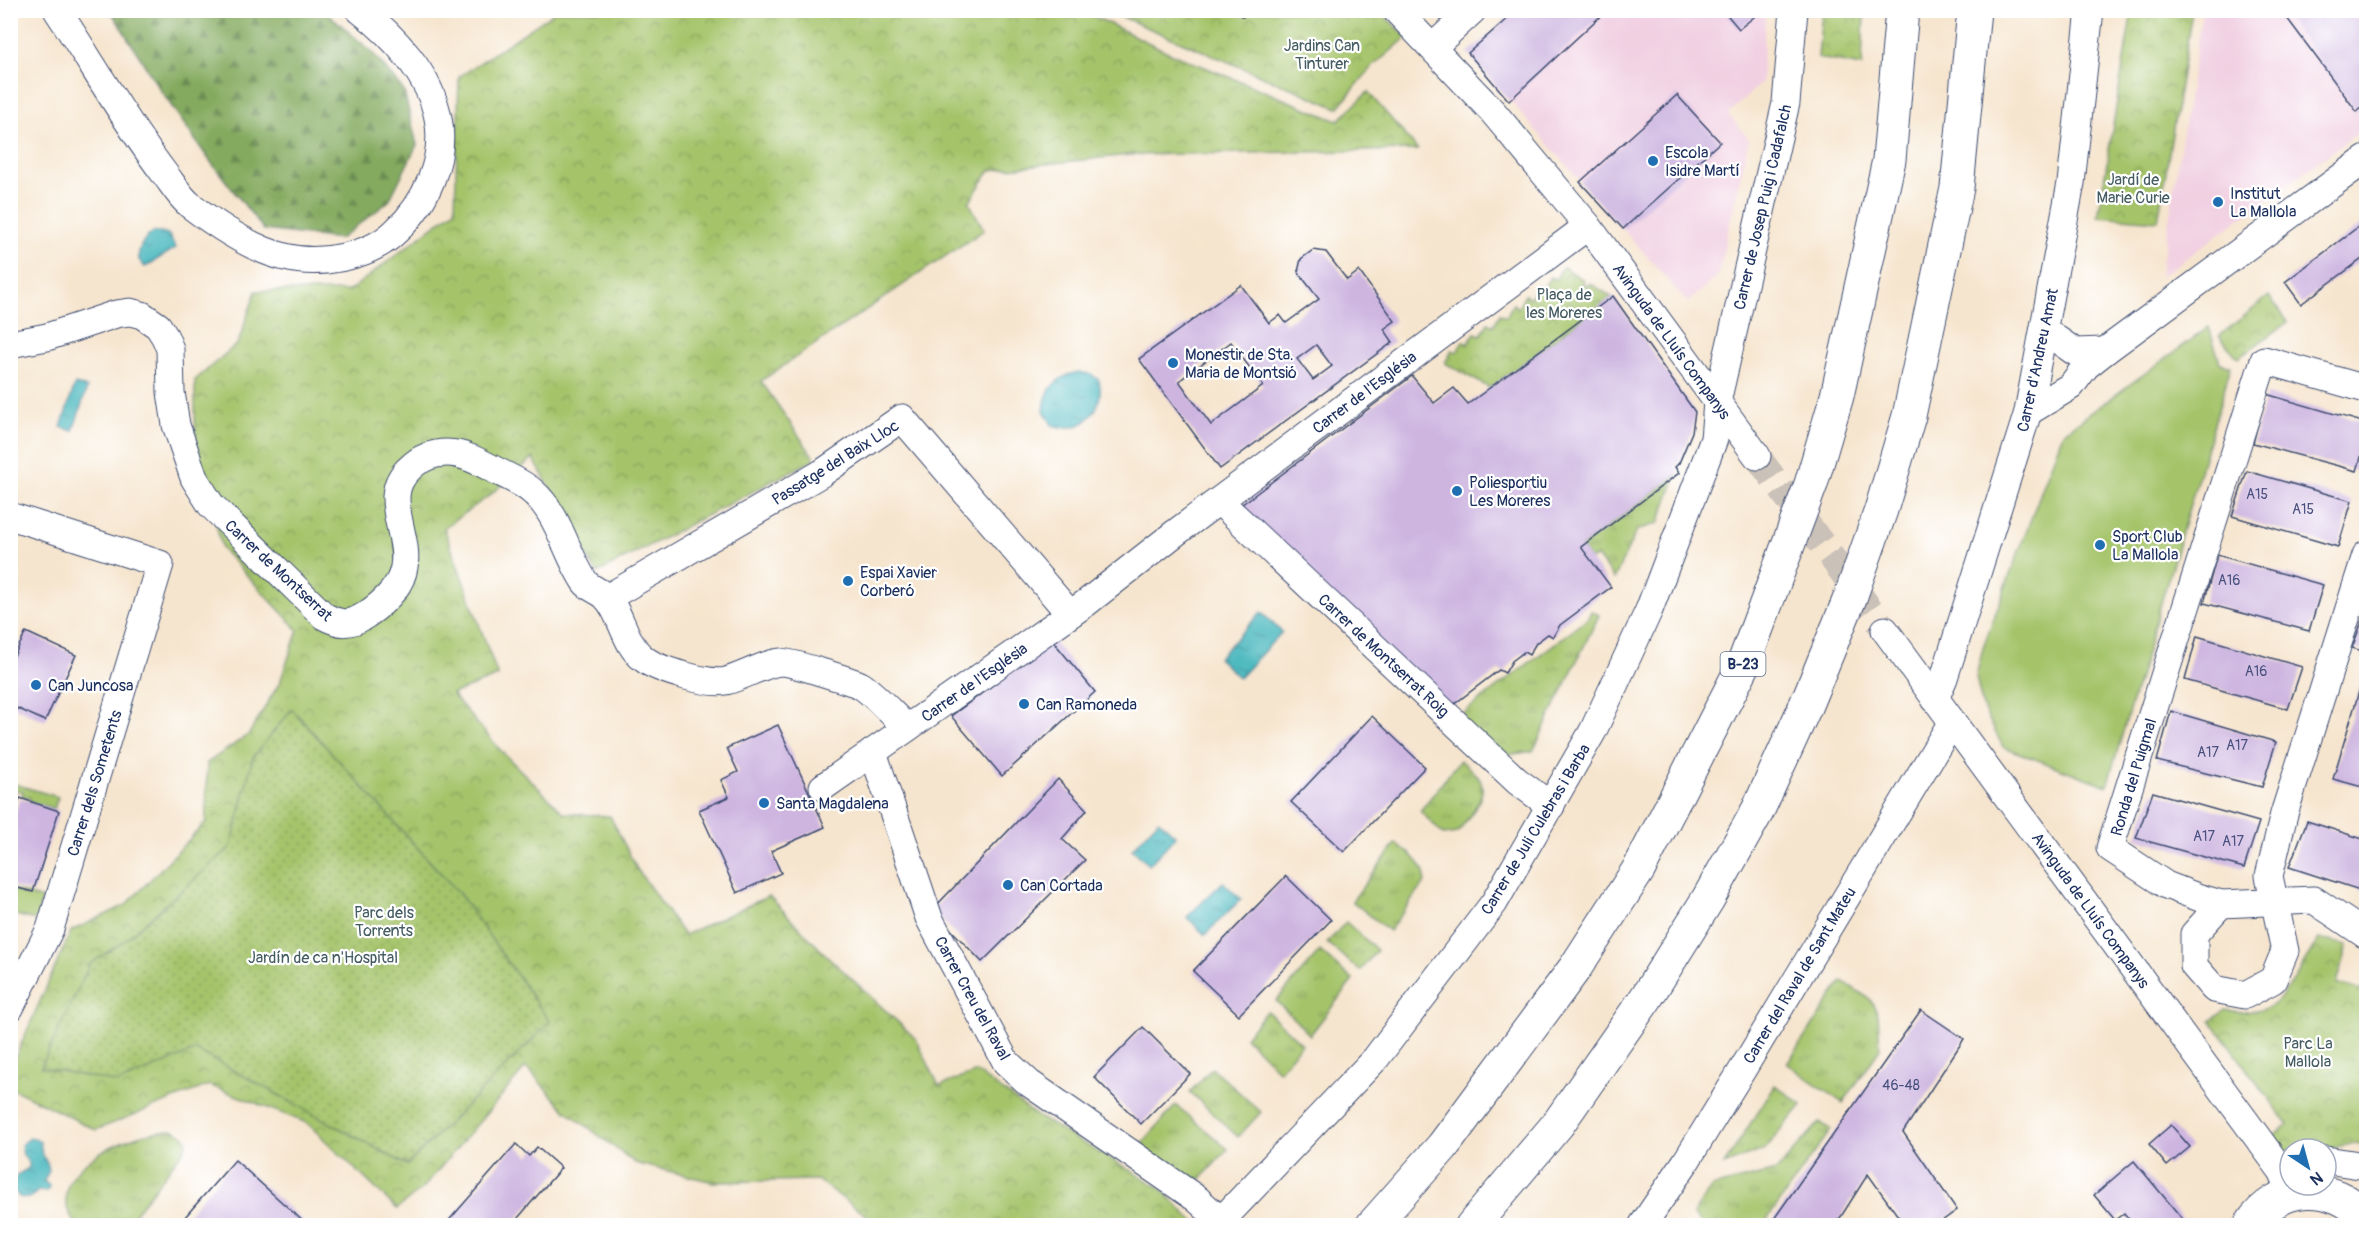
<svg xmlns="http://www.w3.org/2000/svg" width="2377" height="1236" viewBox="0 0 2377 1236" font-family="Pangolin,sans-serif">
  <defs>
    <pattern id="grass-tufts" width="24" height="20" patternUnits="userSpaceOnUse" patternTransform="scale(1.5)"><rect width="24" height="20" fill="#a5c46b"/><path d="M3 7l-1-3M5 7V3M7 7l1-3M15 17l-1-3M17 17v-4M19 17l1-3" fill="none" stroke="#86a05b"/></pattern>
    <pattern id="forest-firs" width="22" height="20" patternUnits="userSpaceOnUse" patternTransform="scale(1.5)"><rect width="22" height="20" fill="#84aa5f"/><path d="M5 1l3.5 6h-7zM16 11l3.5 6h-7z" fill="#6b8b52"/></pattern>
    <pattern id="park-crowns" width="20" height="18" patternUnits="userSpaceOnUse" patternTransform="scale(1.5)"><rect width="20" height="18" fill="#a5c46b"/><path d="M2 6a3 3 0 1 1 6 0M12 15a3 3 0 1 1 6 0" fill="none" stroke="#86a05b"/></pattern>
    <pattern id="garden-dots" width="8" height="8" patternUnits="userSpaceOnUse" patternTransform="scale(1.5)"><rect width="8" height="8" fill="#a5c46b"/><path d="M2 2h.1M6 6h.1" fill="none" stroke="#86a05b" stroke-width="1.8" stroke-linecap="round"/></pattern>
    <pattern id="water-ripples" width="26" height="14" patternUnits="userSpaceOnUse" patternTransform="scale(1.5)"><rect width="26" height="14" fill="#48b8be"/><path d="M2 4q2-2 4 0t4 0M15 11q2-2 4 0t4 0" fill="none" stroke="#3b969e"/></pattern>
  </defs>
  <rect width="100%" height="100%" fill="#fff"/>
  <filter id="ink" filterUnits="userSpaceOnUse"><feTurbulence type="fractalNoise" baseFrequency=".0167" numOctaves="2"/><feDisplacementMap in="SourceGraphic" scale="12" xChannelSelector="R" yChannelSelector="G"/><feConvolveMatrix kernelMatrix="1 2 1 2 8 2 1 2 1" color-interpolation-filters="sRGB"/></filter>
  <filter id="wash" filterUnits="userSpaceOnUse"><feTurbulence type="fractalNoise" baseFrequency=".008" numOctaves="4" result="noise"/><feDisplacementMap in="SourceGraphic" scale="24" xChannelSelector="R" yChannelSelector="G"/><feGaussianBlur stdDeviation="1.35" result="paint"/><feColorMatrix in="noise" values="0 0 0 0 0 0 0 0 0 0 0 0 0 0 0 0 0 1.4 0 .05"/><feComposite in="paint" operator="in"/></filter>
  <g filter="url(#wash)">
    <rect width="100%" height="100%" fill="#f6e5ce"/>
    <g fill="#f1d0e2">
      <polygon points="1517,11 1766,11 1761,83 1728,114 1749,139 1718,275 1688,303 1468,53"/>
      <polygon points="2202,11 2366,11 2366,127 2160,277"/>
    </g>
    <g fill="url(#grass-tufts)" stroke="#607a64" stroke-width="1.5">
      <polygon points="1677,474 1659,523 1637,530 1614,579 1597,556 1590,560 1581,547"/>
      <polygon points="1591,611 1599,615 1533,751 1500,756 1458,717 1588,618"/>
      <path d="M1460 760C1466 765 1473 770 1478 777 1492 793 1467 818 1458 833L1444 835 1420 811Z"/>
      <polygon points="11,783 58,797 54,809 29,801 30,798 22,795 23,791 17,790 15,794 11,792"/>
      <path d="M1396 843C1409 854 1427 864 1425 882L1389 931 1352 901Z"/>
      <polygon points="11,889 42,899 36,920 11,914"/>
      <polygon points="1346,922 1377,950 1360,971 1327,943"/>
      <polygon points="1320,951 1353,980 1310,1035 1276,1001"/>
      <polygon points="1842,981 1870,999 1878,1014 1880,1049 1843,1103 1787,1064"/>
      <polygon points="1267,1011 1302,1044 1279,1071 1245,1037"/>
      <polygon points="1212,1068 1261,1112 1238,1137 1190,1092"/>
      <polygon points="1775,1085 1802,1105 1765,1149 1724,1165"/>
      <polygon points="1176,1105 1228,1149 1191,1189 1137,1149"/>
      <polygon points="1820,1122 1831,1130 1763,1225 1702,1225 1693,1214 1712,1187 1776,1171"/>
      <path d="M174 1130 185 1137 187 1143 184 1150 126 1225H77C32 1171 132 1130 174 1130Z"/>
    </g>
    <polygon fill="url(#forest-firs)" stroke="#506c5e" stroke-width="1.5" points="111,11 325,11 372,52 404,91 417,145 389,201 340,239 264,230 207,157 159,88"/>
    <g fill="url(#park-crowns)" stroke="#607a64" stroke-width="1.5">
      <polygon points="551,11 1083,11 1170,53 1338,121 1368,92 1418,150 1129,155 990,170 969,202 984,230 761,381 815,459 597,573 533,458 490,495 444,528 498,676 452,694 503,753 564,813 610,816 637,869 684,935 769,896 822,951 916,1039 939,1086 977,1072 1040,1118 1159,1187 1194,1222 1190,1225 880,1225 817,1180 713,1182 635,1163 564,1109 526,1067 424,1187 397,1209 307,1123 209,1085 96,1130 11,1088 11,1067 71,931 126,905 206,822 207,763 249,734 280,682 298,630 222,549 195,437 195,380 238,343 256,291 349,291 455,210 459,77 552,14"/>
      <polygon points="1108,11 1379,11 1407,37 1371,68 1338,108"/>
      <polygon points="1822,11 1864,11 1862,66 1818,58"/>
      <polygon points="2132,11 2192,11 2158,221 2098,216"/>
      <polygon points="1563,267 1584,280 1583,284 1588,286 1590,283 1612,297 1490,388 1445,363 1452,350 1457,352 1463,341 1468,344 1475,333 1481,335 1488,323 1493,326 1500,314 1506,317 1513,304 1518,308 1525,295 1530,298 1538,286 1543,289 1550,277 1556,279"/>
      <polygon points="2269,296 2288,322 2238,358 2219,336"/>
      <path d="M2319 939 2348 945 2337 984 2366 991V1146L2357 1143 2326 1149H2290V1157L2285 1158 2270 1138 2288 1124 2211 1021 2225 1010C2240 1012 2259 1014 2272 1005 2286 996 2309 954 2319 939Z"/>
    </g>
    <polygon fill="url(#garden-dots)" stroke="#607a64" stroke-width="1.5" points="292,709 461,896 550,1022 407,1165 196,1050 118,1083 41,1067 90,964 124,941 231,847 253,757"/>
    <polygon fill="#a5c46b" stroke="#607a64" stroke-width="1.5" points="2209,327 2220,363 2231,366 2107,786 2003,747 1983,708 1976,677 1983,647 2063,433"/>
    <g fill="url(#water-ripples)" stroke="#32748e" stroke-width="1.5">
      <path d="M154 232 168 234 176 248 145 267 139 260C137 249 144 237 154 232Z"/>
      <path d="M1078 372 1090 374 1099 380C1106 410 1082 436 1052 425L1044 411C1045 388 1057 377 1078 372Z"/>
      <polygon points="75,384 87,388 73,431 61,427"/>
      <polygon points="1261,612 1282,632 1239,678 1218,658"/>
      <polygon points="1159,820 1176,836 1149,865 1132,849"/>
      <polygon points="1223,882 1241,899 1205,935 1187,917"/>
      <path d="M30 1138H35L40 1142 42 1154 48 1165 49 1171 44 1181 50 1187 46 1192 38 1191C32 1197 28 1201 18 1196L12 1186 17 1175 29 1168V1164L23 1155 21 1145Z"/>
    </g>
    <g id="blocks">
      <g fill="#cdb5e0" fill-rule="evenodd">
        <polygon points="1231,10 1247,10 1243,17"/>
        <polygon points="1517,10 1607,10 1509,101 1468,53"/>
        <polygon points="1723,10 1756,10 1759,13 1739,29"/>
        <polygon points="2281,10 2366,10 2366,104 2357,112"/>
        <polygon points="1677,95 1720,142 1623,229 1580,182"/>
        <polygon points="2366,221 2366,256 2301,304 2285,282"/>
        <path d="M1313 250 1326 252 1347 280 1359 271 1395 321 1384 329 1393 342 1220 469 1139 359 1241 285 1269 323 1280 315 1286 323 1319 299 1298 272 1301 259ZM1231 342 1263 386 1211 425 1179 381ZM1316 345 1332 366 1313 380 1297 359Z"/>
        <polygon points="1613,296 1695,412 1692,432 1679,463 1675,467 1679,473 1581,547 1611,587 1560,625 1553,637 1548,634 1536,643 1529,655 1524,652 1512,661 1505,673 1499,670 1449,708 1237,508 1412,376 1434,403 1454,388 1468,404"/>
        <polygon points="2266,394 2366,423 2366,440 2357,471 2253,443"/>
        <polygon points="2247,471 2352,501 2338,547 2232,516"/>
        <polygon points="2217,555 2323,585 2309,631 2204,603"/>
        <polygon points="2366,611 2366,652 2352,648"/>
        <polygon points="26,632 76,655 45,721 10,705 10,664"/>
        <polygon points="2197,636 2302,667 2288,709 2185,680"/>
        <polygon points="1053,641 1095,692 1002,776 951,716"/>
        <polygon points="2363,678 2366,679 2366,788 2333,779"/>
        <polygon points="2171,711 2276,742 2262,787 2157,761"/>
        <polygon points="1372,716 1425,767 1344,852 1291,802"/>
        <polygon points="778,725 825,827 771,851 781,873 737,893 699,810 729,797 721,780 738,772 727,748"/>
        <polygon points="1058,779 1087,810 1062,839 1085,860 982,962 932,910"/>
        <polygon points="2153,792 2259,822 2244,868 2136,838"/>
        <polygon points="20,798 59,811 33,892 10,886 10,828"/>
        <polygon points="2307,821 2366,840 2366,892 2289,867"/>
        <polygon points="1286,876 1331,920 1239,1015 1193,971"/>
        <polygon points="1921,1010 1964,1039 1903,1132 1957,1210 1935,1226 1905,1226 1868,1174 1835,1226 1769,1226"/>
        <polygon points="1143,1027 1190,1074 1141,1124 1094,1077"/>
        <polygon points="2171,1125 2190,1147 2167,1166 2149,1144"/>
        <polygon points="516,1144 529,1156 537,1147 561,1168 511,1226 444,1226"/>
        <polygon points="235,1160 305,1223 302,1226 177,1226"/>
        <polygon points="2134,1161 2185,1222 2180,1226 2134,1226 2124,1213 2115,1220 2094,1195"/>
      </g>
    </g>
  </g>
  <g filter="url(#ink)">
    <use href="#blocks" fill-opacity="0" stroke="#3c4a6f" stroke-width="1.5"/>
    <g fill="none" stroke-linecap="round" stroke-linejoin="round">
      <polyline stroke="#cac1b8" stroke-width="27" stroke-dasharray="27 14" stroke-linecap="butt" points="1757,456 1885,630"/>
      <defs>
        <g id="street">
          <path d="M57 10C93 64 125 122 164 173 172 183 180 197 190 205 215 224 254 250 285 257 319 266 369 257 395 232 426 204 446 159 438 118 430 75 394 36 360 10"/>
          <polyline points="1396,10 1493,112 1588,226 1757,456"/>
          <polyline points="1433,47 1473,10"/>
          <polyline points="2045,331 2075,352 2105,351"/>
          <path d="M10 344 47 337 116 314 130 312 142 315 158 326 165 337 170 349 171 392 176 425 194 478 211 505 324 616C340 625 350 625 366 615 382 604 401 587 404 567 410 533 379 495 410 468 420 458 433 453 447 453 463 453 480 462 493 469 506 476 522 482 533 492 559 514 566 554 585 582 590 589 601 591 607 598 623 616 624 644 644 659 658 670 710 685 726 681 742 677 768 662 782 662 787 661 854 682 860 685 873 692 895 717 907 728"/>
          <polyline points="2366,389 2264,360 2110,848 2166,885 2200,898 2221,904 2314,900 2366,935"/>
          <polyline points="2028,412 2071,386 2086,366 2105,351 2366,159"/>
          <polyline points="1219,501 1517,781 1551,806"/>
          <polyline points="10,516 160,564 50,929 10,1008"/>
          <polyline points="607,598 822,473 902,418 1070,614"/>
          <polyline points="1885,630 2282,1171 2292,1193"/>
          <polyline points="1935,699 1944,678 2028,412 2071,183 2090,10"/>
          <polyline points="873,752 929,918 1006,1062 1029,1083 1197,1199 1221,1221"/>
          <polyline points="823,787 1086,603 1174,534 1588,226"/>
          <polyline points="2221,904 2194,934 2194,966 2214,989 2245,995 2273,980 2285,951 2269,876 2284,814 2366,555"/>
          <polyline points="2326,1160 2366,1166"/>
          <polyline points="1216,1226 1376,1058 1494,903 1593,731 1649,610 1714,439 1717,402 1786,103 1794,10"/>
          <polyline points="1642,1226 1685,1163 1738,1077 1952,722"/>
        </g>
        <path id="secondary" d="M2250 1226C2277 1183 2333 1180 2366 1218"/>
        <g id="highway">
          <polyline points="1372,1226 1443,1146 1575,968 1639,869 1742,668 1811,484 1837,396 1889,160 1902,10"/>
          <polyline points="1472,1226 1558,1124 1646,998 1708,899 1758,810 1805,707 1850,598 1881,510 1909,416 1957,188 1974,10"/>
        </g>
      </defs>
      <use href="#street" stroke="#3c4a6f" stroke-width="29"/>
      <use href="#secondary" stroke="#3c4a6f" stroke-width="35"/>
      <use href="#highway" stroke="#3c4a6f" stroke-width="35"/>
      <use href="#street" stroke="#fff" stroke-width="27"/>
      <use href="#secondary" stroke="#fff" stroke-width="33"/>
      <use href="#highway" stroke="#fff" stroke-width="33"/>
    </g>
  </g>
  <g fill="#1f6fb2" stroke="#fff" stroke-width="2">
    <circle cx="1653" cy="161" r="6"/>
    <circle cx="2218" cy="202" r="6"/>
    <circle cx="1173" cy="363" r="6"/>
    <circle cx="1457" cy="491" r="6"/>
    <circle cx="2100" cy="545" r="6"/>
    <circle cx="848" cy="581" r="6"/>
    <circle cx="36" cy="685" r="6"/>
    <circle cx="1024" cy="704" r="6"/>
    <circle cx="764" cy="803" r="6"/>
    <circle cx="1008" cy="885" r="6"/>
  </g>
  <g text-anchor="middle" stroke-width="4.5" stroke-linejoin="round" paint-order="stroke">
    <g font-size="14" fill="#48507e">
      <text x="2257" y="499">A15</text>
      <text x="2303" y="514">A15</text>
      <text x="2229" y="585">A16</text>
      <text x="2256" y="676">A16</text>
      <text x="2237" y="750">A17</text>
      <text x="2208" y="757">A17</text>
      <text x="2204" y="841">A17</text>
      <text x="2233" y="846">A17</text>
      <text x="1901" y="1090">46-48</text>
    </g>
    <rect fill="#fff" stroke="#5f6d8e" stroke-width="1.5" x="1720.5" y="652" width="45" height="24" rx="4.5"/>
    <g font-size="15" font-weight="bold" fill="#1b2f5e">
      <text x="1743" y="669">B-23</text>
    </g>
    <g font-size="16" fill="#445c62" stroke="#fff">
      <text x="1322" y="51">Jardins Can<tspan x="1322" dy="18">Tinturer</tspan></text>
      <text x="2133" y="185">Jardí de<tspan x="2133" dy="18">Marie Curie</tspan></text>
      <text x="1564" y="300">Plaça de<tspan x="1564" dy="18">les Moreres</tspan></text>
      <text x="384" y="918">Parc dels<tspan x="384" dy="18">Torrents</tspan></text>
      <text x="323" y="963">Jardín de ca n'Hospital</text>
      <text x="2308" y="1049">Parc La<tspan x="2308" dy="18">Mallola</tspan></text>
    </g>
    <g font-size="16" fill="#1b2f5e" stroke="#fff" text-anchor="start">
      <text x="1665" y="158">Escola<tspan x="1665" dy="18">Isidre Martí</tspan></text>
      <text x="2230" y="199">Institut<tspan x="2230" dy="18">La Mallola</tspan></text>
      <text x="1185" y="360">Monestir de Sta.<tspan x="1185" dy="18">Maria de Montsió</tspan></text>
      <text x="1469" y="488">Poliesportiu<tspan x="1469" dy="18">Les Moreres</tspan></text>
      <text x="2112" y="542">Sport Club<tspan x="2112" dy="18">La Mallola</tspan></text>
      <text x="860" y="578">Espai Xavier<tspan x="860" dy="18">Corberó</tspan></text>
      <text x="48" y="691">Can Juncosa</text>
      <text x="1036" y="710">Can Ramoneda</text>
      <text x="776" y="809">Santa Magdalena</text>
      <text x="1020" y="891">Can Cortada</text>
    </g>
    <g font-size="16" fill="#1b2f5e" stroke="#fff">
      <text transform="translate(1762 207) rotate(-77)" y="6">Carrer de Josep Puig i Cadafalch</text>
      <text transform="translate(1672 341) rotate(54)" y="6">Avinguda de Lluís Companys</text>
      <text transform="translate(2037 360) rotate(-78)" y="6">Carrer d'Andreu Amat</text>
      <text transform="translate(1364 392) rotate(-37)" y="6">Carrer de l'Església</text>
      <text transform="translate(835 462) rotate(-32)" y="6">Passatge del Baix Lloc</text>
      <text transform="translate(279 570) rotate(43)" y="6">Carrer de Montserrat</text>
      <text transform="translate(1384 655) rotate(43)" y="6">Carrer de Montserrat Roig</text>
      <text transform="translate(974 682) rotate(-35)" y="6">Carrer de l'Església</text>
      <text transform="translate(2133 777) rotate(-73)" y="6">Ronda del Puigmal</text>
      <text transform="translate(94 783) rotate(-73)" y="6">Carrer dels Sometents</text>
      <text transform="translate(1535 829) rotate(-59)" y="6">Carrer de Juli Culebras i Barba</text>
      <text transform="translate(2091 910) rotate(54)" y="6">Avinguda de Lluís Companys</text>
      <text transform="translate(1799 975) rotate(-59)" y="6">Carrer del Raval de Sant Mateu</text>
      <text transform="translate(973 998) rotate(61)" y="6">Carrer Creu del Raval</text>
    </g>
  </g>
  <rect width="2377" height="1236" fill="none" stroke="#fff" stroke-width="36"/>
  <g transform="translate(2308 1167) rotate(144)"><circle r="28" fill="#ffffff" stroke="#a4acbf" stroke-width="1.5"/>
  <path d="M0-4.5L10 22L0 15L-10 22Z" fill="#1f6fb2"/>
  <text y="-9" font-size="16" font-weight="bold" text-anchor="middle" fill="#1b2f5e">N</text>
  </g>
</svg>
